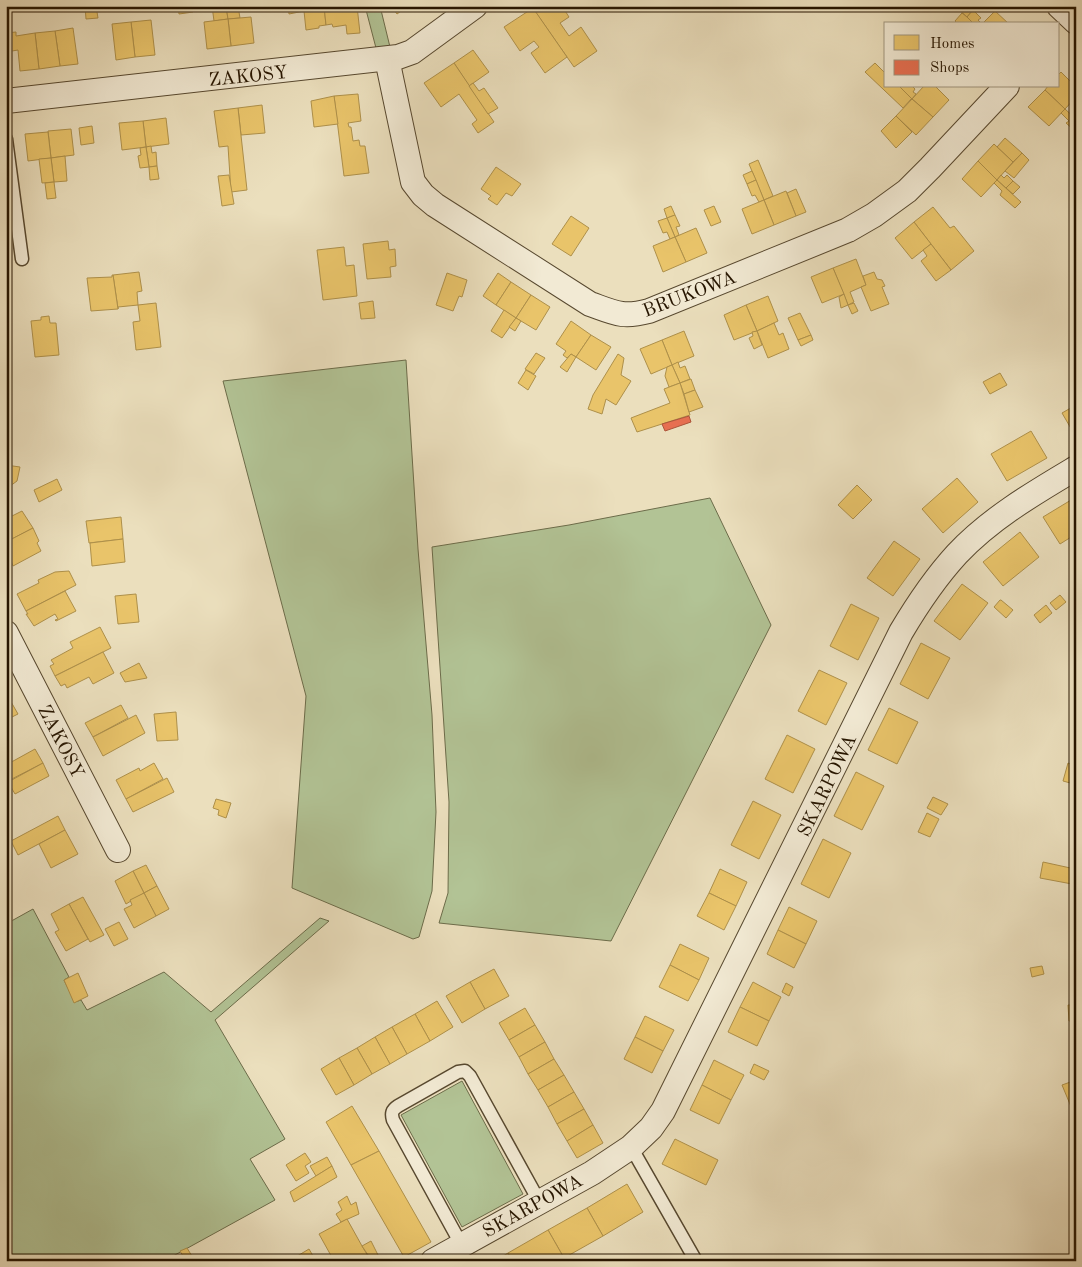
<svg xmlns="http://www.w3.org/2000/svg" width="1082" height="1267" viewBox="0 0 1082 1267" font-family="'Old Standard TT',serif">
  <rect width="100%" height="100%" fill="#ebdfbd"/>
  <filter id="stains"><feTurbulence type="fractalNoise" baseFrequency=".004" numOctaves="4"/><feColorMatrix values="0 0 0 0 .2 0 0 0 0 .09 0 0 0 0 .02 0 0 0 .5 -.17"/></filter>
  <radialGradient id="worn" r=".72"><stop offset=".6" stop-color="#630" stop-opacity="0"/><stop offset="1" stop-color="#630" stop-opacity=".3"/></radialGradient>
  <g fill="#b2c395" stroke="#6c6c4a">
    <polygon points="365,6 380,6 390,47 376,48"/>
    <polygon points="406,360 418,549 432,715 436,812 432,891 419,937 413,939 292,888 306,696 223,381"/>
    <polygon points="710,498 771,625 611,941 439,923 448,893 449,802 432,547 569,525"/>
    <polygon points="33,909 69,977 64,980 75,1002 81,1000 87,1010 164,972 211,1012 320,918 329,921 215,1020 285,1139 250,1159 275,1200 164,1261 6,1261 6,924"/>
    <polygon points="462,1081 523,1194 462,1227 401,1115"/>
  </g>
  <g fill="#e9c46a" stroke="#ae904a">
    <polygon points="85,6 96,6 98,18 86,19"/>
    <polygon points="178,6 192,6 193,12 179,14"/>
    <polygon points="212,6 226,6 228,19 214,21"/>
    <polygon points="226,6 238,6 240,18 228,19"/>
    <polygon points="288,6 324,6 326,25 319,26 319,28 306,30 304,11 289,14"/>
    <polygon points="324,6 357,6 360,33 347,34 346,25 333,27 332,24 326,25"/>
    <polygon points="391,6 412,6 406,11 404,9 397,14"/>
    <polygon points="534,6 562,6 569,17 560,23 569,36 581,27 597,51 574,67 532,7"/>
    <polygon points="955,6 972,6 971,8 973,10 967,17"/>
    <polygon points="533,8 567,57 545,73 531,53 539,47 534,41 520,51 504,27"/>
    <polygon points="973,10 981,18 978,20 982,24 974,24 967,17"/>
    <polygon points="995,11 1009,24 982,24"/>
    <polygon points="962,13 967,17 974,24 958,24 955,21"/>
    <polygon points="251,17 254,43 231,46 228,19"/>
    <polygon points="228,19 231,46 207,49 204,22"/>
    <polygon points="151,20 155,55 135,57 131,22"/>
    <polygon points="131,22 135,57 116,60 112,24"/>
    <polygon points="73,28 78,64 60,66 55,31"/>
    <polygon points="55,31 60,66 39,69 35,33"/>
    <polygon points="16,32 16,36 35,33 39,69 20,71 18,50 6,52 6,33"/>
    <polygon points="473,50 489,72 469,86 454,63"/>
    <polygon points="454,63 494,122 478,133 472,124 477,120 459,94 441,107 424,83"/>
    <polygon points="875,63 886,74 886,86 899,86 912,98 903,108 865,72"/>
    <polygon points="1061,72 1076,87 1076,97 1065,109 1045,90 1048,86 1058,86 1058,75"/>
    <polygon points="473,83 479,91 484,88 498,108 488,114 469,86"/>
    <polygon points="899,86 912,86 915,89 913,92 916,94 912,99"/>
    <polygon points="924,86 935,86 949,100 933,117 912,99"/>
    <polygon points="1045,90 1065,109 1049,126 1028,107"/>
    <polygon points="358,94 361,121 348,123 349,127 351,127 353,141 359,140 360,146 365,146 369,173 344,176 334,96"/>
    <polygon points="334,96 338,124 314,127 311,101"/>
    <polygon points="912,99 933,117 916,135 896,116"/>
    <polygon points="262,105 265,133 241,135 238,108"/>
    <polygon points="238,108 247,190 231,192 228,146 219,147 214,111"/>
    <polygon points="1065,109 1076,119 1076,132 1066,123 1069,121 1061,113"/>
    <polygon points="896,116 912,132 896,148 881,131"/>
    <polygon points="166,118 169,144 146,147 143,121"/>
    <polygon points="143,121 146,147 122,150 119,123"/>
    <polygon points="92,126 94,143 81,145 79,128"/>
    <polygon points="71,129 74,155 51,158 48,131"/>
    <polygon points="48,132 51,158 28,161 25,134"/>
    <polygon points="1005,138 1022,153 1013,162 997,147"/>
    <polygon points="994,144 1013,162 997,180 978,161"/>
    <polygon points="151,146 152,153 156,152 157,166 149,167 146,147"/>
    <polygon points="146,147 149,167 140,168 138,156 141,155 140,148"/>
    <polygon points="1022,153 1029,160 1014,178 1005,171"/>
    <polygon points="65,156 67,181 54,182 51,158"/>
    <polygon points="51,158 54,182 42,183 39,159"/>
    <polygon points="758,160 773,196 764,200 749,164"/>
    <polygon points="978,161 997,180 981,197 962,179"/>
    <polygon points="157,166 159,179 150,180 149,167"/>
    <polygon points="496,167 521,184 512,196 506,193 497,205 488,199 491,196 481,189"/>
    <polygon points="752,171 756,180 747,184 743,175"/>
    <polygon points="229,175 234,204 222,206 218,176"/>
    <polygon points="1001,175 1004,178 1007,175 1013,181 1006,188 997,180"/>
    <polygon points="756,180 764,200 759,202 755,195 752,196 747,184"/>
    <polygon points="997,180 1021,202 1015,208 1000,195 1002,191 994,183"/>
    <polygon points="1013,181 1020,187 1013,194 1006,188"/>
    <polygon points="54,182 56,198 47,199 45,183"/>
    <polygon points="796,189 806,212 796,216 787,193"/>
    <polygon points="786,191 796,216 774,225 764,200"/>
    <polygon points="764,200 774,225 752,234 742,209"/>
    <polygon points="671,206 675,215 667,218 664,209"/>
    <polygon points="714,206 721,222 711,226 704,210"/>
    <polygon points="933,207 950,228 954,226 974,251 951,270 914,222"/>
    <polygon points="675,215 680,226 676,227 679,235 675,237 667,218"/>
    <polygon points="571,216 589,228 571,256 552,244"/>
    <polygon points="667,218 675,237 670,239 667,232 663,233 658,221"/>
    <polygon points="914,222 931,244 912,259 895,238"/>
    <polygon points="696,228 707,253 686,262 675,237"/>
    <polygon points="675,237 686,262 663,272 653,246"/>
    <polygon points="388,241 389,250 395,249 396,266 390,267 391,277 367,279 363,244"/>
    <polygon points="931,244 951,270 936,281 921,261 927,256 923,250"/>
    <polygon points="344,247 346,266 354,265 357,296 323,300 317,250"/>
    <polygon points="856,259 866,285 850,292 854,302 848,305 833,268"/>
    <polygon points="833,268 844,294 822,303 811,277"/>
    <polygon points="139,272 142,291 137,292 138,305 118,307 118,309 113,275"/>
    <polygon points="874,272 877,279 882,280 885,286 882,287 889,304 871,311 861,287 866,285 863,276"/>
    <polygon points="447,273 467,280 462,297 459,296 453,311 436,305"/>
    <polygon points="498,273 511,282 496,305 483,296"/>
    <polygon points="112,275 113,275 118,309 91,311 87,278 112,277"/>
    <polygon points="511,282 531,295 516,318 496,305"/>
    <polygon points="844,294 848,305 841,308 839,297"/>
    <polygon points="531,295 550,307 536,330 516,318"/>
    <polygon points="768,296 778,321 757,331 746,305"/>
    <polygon points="373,301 375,318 361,319 359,303"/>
    <polygon points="156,303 161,347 136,350 133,322 140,321 138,305"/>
    <polygon points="854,303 858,311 852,314 848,305"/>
    <polygon points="746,305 757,331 734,340 724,315"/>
    <polygon points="504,310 516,318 502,338 491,331"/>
    <polygon points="800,313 811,335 798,340 788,318"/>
    <polygon points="49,316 50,323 56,323 59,355 35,357 31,321 41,320 41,317"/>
    <polygon points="516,318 521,321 515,331 509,327"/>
    <polygon points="571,321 591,335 576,357 571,354 567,358 563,355 566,351 556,344"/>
    <polygon points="774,323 779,335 783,333 789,349 768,358 757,331"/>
    <polygon points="684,331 694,356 672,365 662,340"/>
    <polygon points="757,331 762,345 754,349 749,338 753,336 752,332"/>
    <polygon points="591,335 611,347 596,370 576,357"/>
    <polygon points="811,335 813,340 801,346 798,340"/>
    <polygon points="662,340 672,365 651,374 640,349"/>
    <polygon points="536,353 545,358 534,374 525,369"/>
    <polygon points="571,354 576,357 567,372 560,367"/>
    <polygon points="618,354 624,358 621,375 631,381 616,405 606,399 602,414 588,409 593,395"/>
    <polygon points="678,362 680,368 685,366 690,379 680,383 672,365"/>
    <polygon points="672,365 680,383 669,387 665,376 667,367"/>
    <polygon points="526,370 536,376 528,390 518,383"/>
    <polygon points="1000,373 1007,385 990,394 983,382"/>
    <polygon points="691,379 695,390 684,394 680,383"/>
    <polygon points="680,383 690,415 637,432 631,418 670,403 664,389"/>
    <polygon points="695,390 703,407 689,412 684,394"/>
    <polygon points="1076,405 1076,437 1062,413"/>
    <polygon points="1031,431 1047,458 1007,481 991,454"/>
    <polygon points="6,465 20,467 17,481 6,489"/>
    <polygon points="957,478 978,502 943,533 922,509"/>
    <polygon points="57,479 62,490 39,502 34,490"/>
    <polygon points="857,485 872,500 853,519 838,505"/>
    <polygon points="1076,497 1076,534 1060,544 1043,517"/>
    <polygon points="22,511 33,528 6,542 6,523 11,520 10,517"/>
    <polygon points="121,517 123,539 89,543 86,521"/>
    <polygon points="33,528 39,541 37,543 41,551 13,566 10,558 6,560 6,542"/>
    <polygon points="1020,532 1039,557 1003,586 983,562"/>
    <polygon points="123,539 125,562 92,566 90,543"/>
    <polygon points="894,541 920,559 893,596 867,578"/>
    <polygon points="69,571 76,585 26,611 17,594 39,583 38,580 55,572"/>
    <polygon points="962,584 988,603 960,640 934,621"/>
    <polygon points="65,591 76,611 56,621 55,620 58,619 55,614 34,626 26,614 28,614 26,611"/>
    <polygon points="136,594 139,622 118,624 115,596"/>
    <polygon points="1060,595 1066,602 1056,610 1050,603"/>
    <polygon points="1000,600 1001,600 1013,610 1006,618 994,607"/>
    <polygon points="851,604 879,618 858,660 830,646"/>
    <polygon points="1046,605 1052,613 1040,623 1034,615"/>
    <polygon points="100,627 111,648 55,676 50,666 54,664 51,660 73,648 70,642"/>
    <polygon points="921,643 950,658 928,699 900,684"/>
    <polygon points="103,652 114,673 93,684 89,677 67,688 65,684 61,686 55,676"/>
    <polygon points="139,663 147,678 125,682 120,673"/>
    <polygon points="819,670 847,683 826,725 798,711"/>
    <polygon points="10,700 18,714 6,720 6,702"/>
    <polygon points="121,705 128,718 93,737 85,723"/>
    <polygon points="889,708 918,722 897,764 868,750"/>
    <polygon points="176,712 178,740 157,741 154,714"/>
    <polygon points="136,715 145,733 103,756 93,737"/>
    <polygon points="787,735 815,749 793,793 765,779"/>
    <polygon points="35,749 43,763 6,782 6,765"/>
    <polygon points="43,763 49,776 15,794 8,782"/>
    <polygon points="154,763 163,779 126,799 116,780 139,768 140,771"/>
    <polygon points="1068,763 1076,766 1076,795 1071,794 1074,784 1063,781"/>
    <polygon points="856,772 884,786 862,830 834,816"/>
    <polygon points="167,778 174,792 133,812 126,799"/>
    <polygon points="933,797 948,804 941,815 927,808"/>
    <polygon points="216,799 231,803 226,818 218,815 219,810 213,808"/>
    <polygon points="753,801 781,815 759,859 731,845"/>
    <polygon points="927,813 939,819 930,837 918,832"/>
    <polygon points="58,816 65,830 18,855 11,841"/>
    <polygon points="65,830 78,854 51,868 39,844"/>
    <polygon points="823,839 851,853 829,898 801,884"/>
    <polygon points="1043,862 1075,869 1072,884 1040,878"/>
    <polygon points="146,865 157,886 144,893 133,871"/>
    <polygon points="720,869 747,882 736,906 709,893"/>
    <polygon points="133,871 144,893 126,904 115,881"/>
    <polygon points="157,886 169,909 156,916 144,893"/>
    <polygon points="144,893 156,916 134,928 124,909 132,905 130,900"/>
    <polygon points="709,893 736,906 724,930 697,916"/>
    <polygon points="83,897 104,935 90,942 69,904"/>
    <polygon points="69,904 88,939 66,951 55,932 59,930 51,914"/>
    <polygon points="789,907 817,921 806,944 778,930"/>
    <polygon points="119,922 128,939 114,946 105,929"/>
    <polygon points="778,930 806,944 794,968 767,954"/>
    <polygon points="680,944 709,958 699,980 670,965"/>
    <polygon points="670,965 699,980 688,1001 659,987"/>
    <polygon points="1042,966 1044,974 1032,977 1030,968"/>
    <polygon points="494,969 509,996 485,1009 470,982"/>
    <polygon points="78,973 88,996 74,1003 64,980"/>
    <polygon points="470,982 485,1009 462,1023 446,996"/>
    <polygon points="753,982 781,997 769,1021 740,1007"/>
    <polygon points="786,983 793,987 789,996 782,992"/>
    <polygon points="437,1001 453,1027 430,1041 415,1014"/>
    <polygon points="1068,1005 1076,1005 1076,1021 1069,1021"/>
    <polygon points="740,1007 769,1021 757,1046 728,1032"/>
    <polygon points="525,1008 535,1025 509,1040 499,1023"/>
    <polygon points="415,1014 430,1041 407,1054 392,1027"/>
    <polygon points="645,1016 674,1030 663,1051 635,1037"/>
    <polygon points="535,1025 545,1042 519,1057 509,1040"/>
    <polygon points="392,1027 407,1054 390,1064 375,1037"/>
    <polygon points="375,1037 390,1064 372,1074 357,1048"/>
    <polygon points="635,1037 663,1051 652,1073 624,1059"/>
    <polygon points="545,1042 554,1059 528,1074 519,1057"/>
    <polygon points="357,1048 372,1074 354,1085 339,1058"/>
    <polygon points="339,1058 354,1085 336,1095 321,1069"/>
    <polygon points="554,1059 564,1075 538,1090 528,1074"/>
    <polygon points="714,1060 744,1075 731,1100 702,1085"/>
    <polygon points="754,1064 769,1071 764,1080 750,1073"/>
    <polygon points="564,1075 574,1092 548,1107 538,1090"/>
    <polygon points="1076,1080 1076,1107 1072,1109 1062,1085"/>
    <polygon points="702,1085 731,1100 719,1124 690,1110"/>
    <polygon points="574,1092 584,1109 557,1124 548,1107"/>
    <polygon points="352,1106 379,1151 351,1165 326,1122"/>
    <polygon points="584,1109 593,1125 567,1141 557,1124"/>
    <polygon points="593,1125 603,1143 577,1158 567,1141"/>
    <polygon points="675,1139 718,1160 706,1185 662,1164"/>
    <polygon points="379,1151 431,1242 404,1257 351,1165"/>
    <polygon points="305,1153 311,1162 305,1166 309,1173 296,1181 286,1165"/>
    <polygon points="327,1157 332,1166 316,1176 310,1166"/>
    <polygon points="332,1166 337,1177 294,1202 290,1192"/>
    <polygon points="627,1184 643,1212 603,1236 587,1208"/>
    <polygon points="347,1196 351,1205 356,1202 359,1214 341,1222 336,1214 342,1210 338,1202"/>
    <polygon points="587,1208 603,1236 564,1258 548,1230"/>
    <polygon points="347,1219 362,1246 371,1261 334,1261 319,1234"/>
    <polygon points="548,1230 564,1258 559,1261 512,1261 508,1253"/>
    <polygon points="371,1241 379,1257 372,1261 362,1246"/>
    <polygon points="187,1248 195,1261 186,1261 180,1251"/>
    <polygon points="309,1249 316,1261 289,1261"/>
    <polygon points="508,1253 512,1261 495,1261"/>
  </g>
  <polygon fill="#e76f51" stroke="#ad5439" points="689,416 691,422 665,431 662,424"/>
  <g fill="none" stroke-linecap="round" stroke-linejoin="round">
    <defs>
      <g id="service">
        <polyline points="6,139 22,259"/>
        <polyline points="631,1147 696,1261"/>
        <path d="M461 1244 393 1120C391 1113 392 1110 398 1106L458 1072 465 1071 470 1076 539 1201"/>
      </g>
      <g id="minor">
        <polyline points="1059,6 1076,22"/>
        <path d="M387 59 413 182 423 195 435 205 590 304C615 313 622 318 649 311L848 230 874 215 907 191 930 168 1007 86"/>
        <polyline points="6,101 398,57 412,52 475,6"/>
        <polyline points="6,633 118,850"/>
        <path d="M433 1261 592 1173 631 1147 651 1128 663 1111 901 632C917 605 935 578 957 554 991 518 1034 493 1076 468"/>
      </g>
    </defs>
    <use href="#service" stroke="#57482f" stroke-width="15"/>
    <use href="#minor" stroke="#57482f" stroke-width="26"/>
    <use href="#service" stroke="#f2ead4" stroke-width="12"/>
    <use href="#minor" stroke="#f2ead4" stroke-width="24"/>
  </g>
  <g text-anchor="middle" stroke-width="5" stroke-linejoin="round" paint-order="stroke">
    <g font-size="19" fill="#261500" stroke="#f2ead4">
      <text transform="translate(248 75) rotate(-6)" y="7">ZAKOSY</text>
      <text transform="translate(689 293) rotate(-21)" y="7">BRUKOWA</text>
      <text transform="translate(62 741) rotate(63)" y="7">ZAKOSY</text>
      <text transform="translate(826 785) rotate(-64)" y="7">SKARPOWA</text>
      <text transform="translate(532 1205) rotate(-29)" y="7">SKARPOWA</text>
    </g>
  </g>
  <rect width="1082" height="1267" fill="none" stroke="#ebdfbd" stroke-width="25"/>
  <rect x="8" y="8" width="1067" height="1252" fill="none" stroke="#261500" stroke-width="2.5"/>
  <rect x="12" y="12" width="1057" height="1242" fill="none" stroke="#261500"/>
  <rect x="884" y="22" width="175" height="65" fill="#f2ead4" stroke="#a0957f"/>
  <rect x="894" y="35" width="25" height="15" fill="#e9c46a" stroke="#a0957f"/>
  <text x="930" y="48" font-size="15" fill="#261500">Homes</text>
  <rect x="894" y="60" width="25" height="15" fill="#e76f51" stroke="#a0957f"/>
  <text x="930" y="72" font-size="15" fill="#261500">Shops</text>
  <rect width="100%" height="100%" filter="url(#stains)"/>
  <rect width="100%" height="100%" fill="url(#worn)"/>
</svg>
